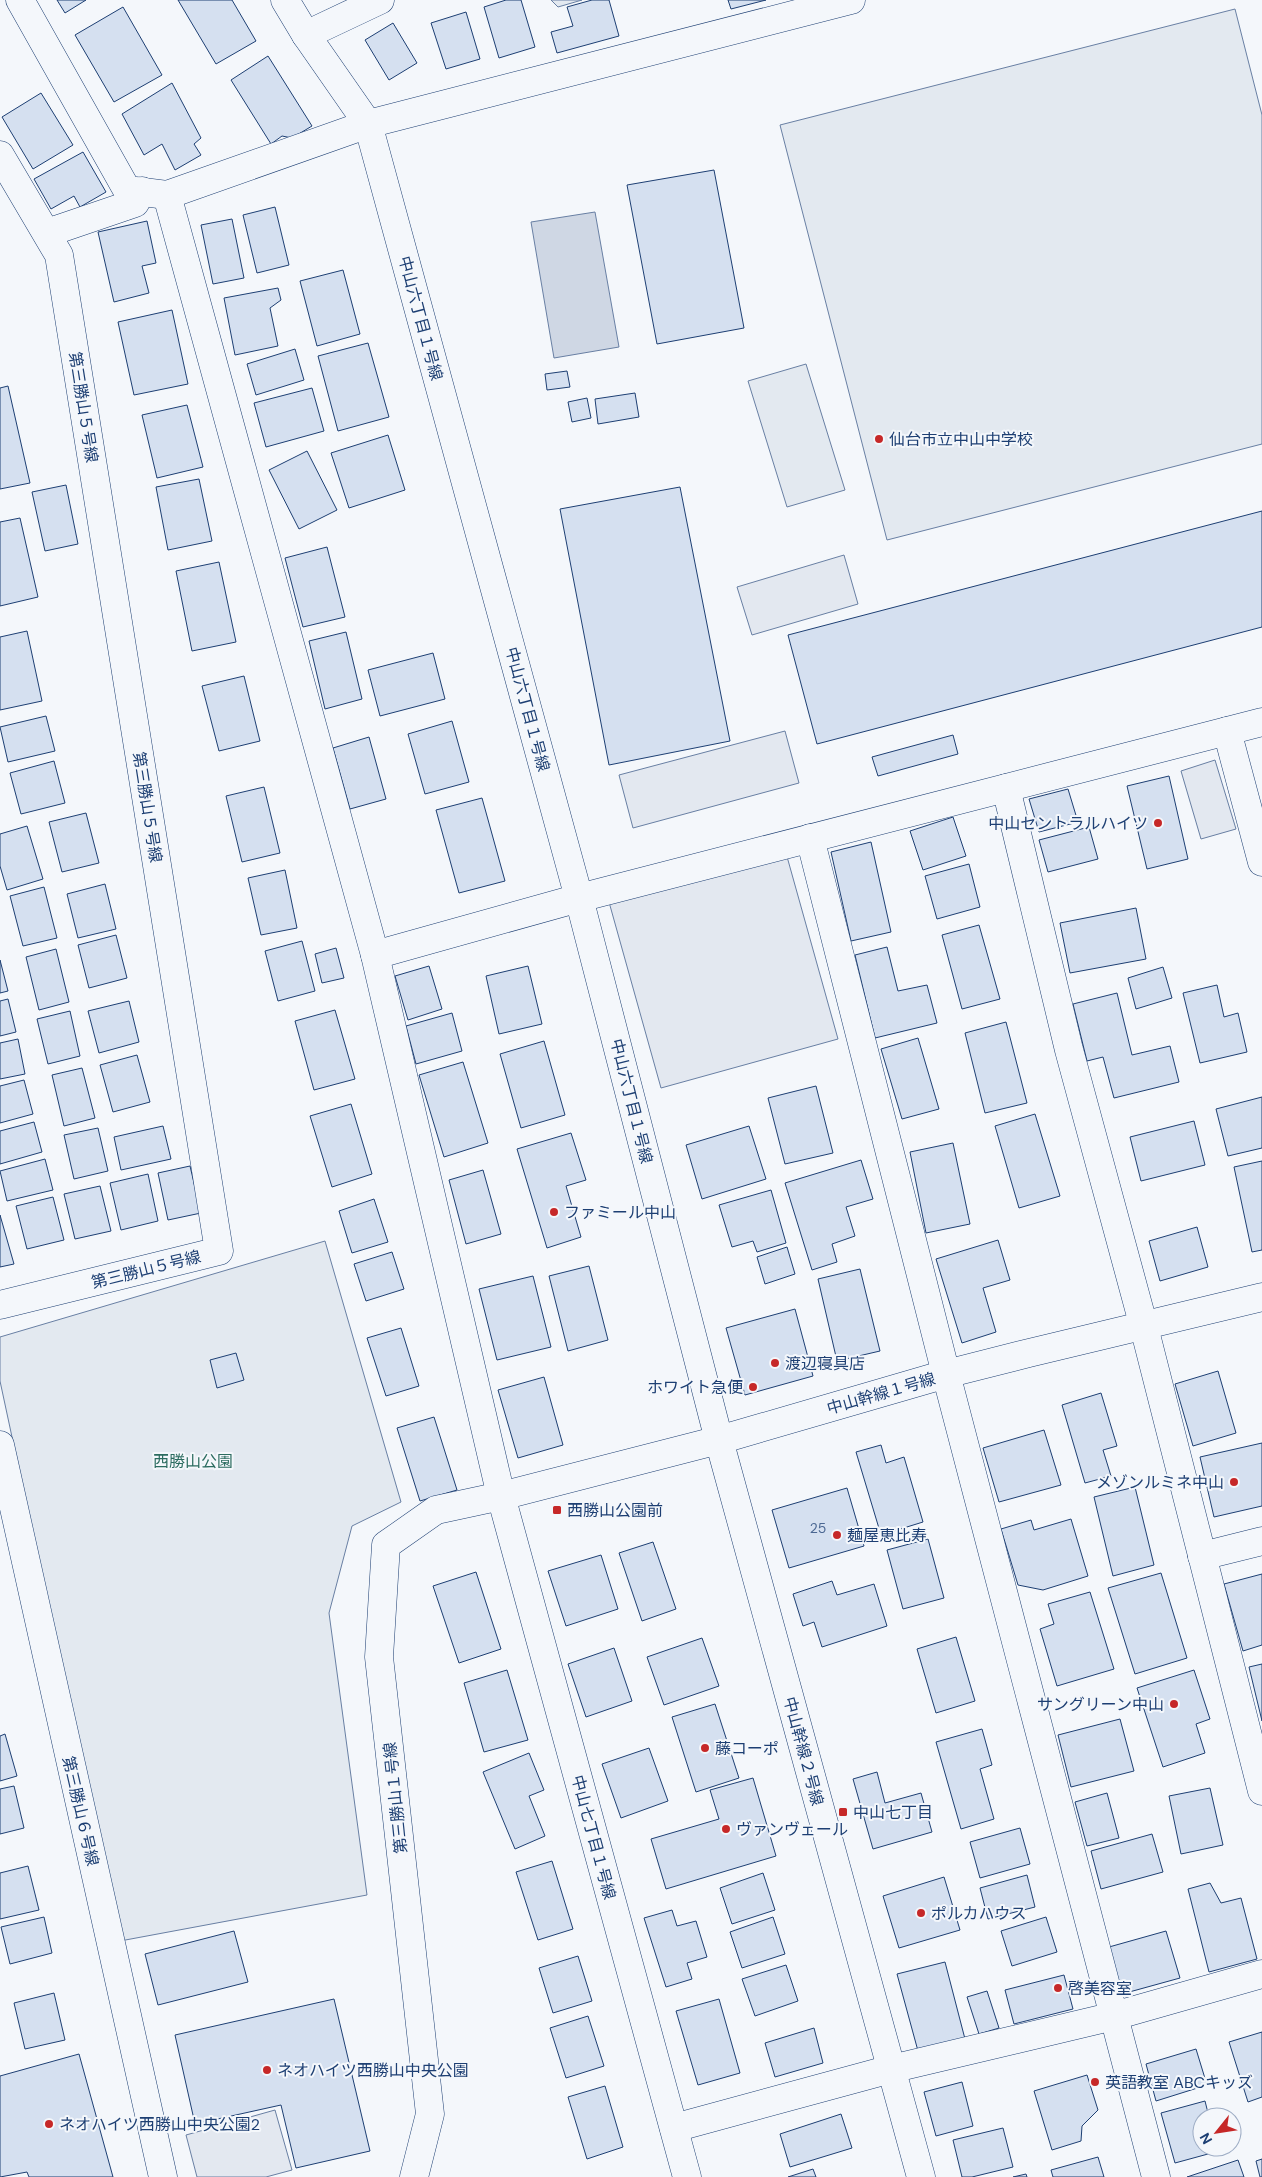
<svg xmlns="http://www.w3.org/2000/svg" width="1262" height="2177" viewBox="0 0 1262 2177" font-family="'DM Sans','Noto Sans JP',sans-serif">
  <rect width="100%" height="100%" fill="#f4f7fb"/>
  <g fill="#e3e9f0" stroke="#687fa3">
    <polygon points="551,0 582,0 558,7"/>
    <polygon points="1235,9 1262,115 1262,444 887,540 780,125"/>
    <polygon points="806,364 845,490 787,507 748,381"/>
    <polygon points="325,1241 401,1502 352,1526 329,1613 367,1895 120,1941 0,1381 0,1337"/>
  </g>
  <g fill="#e3e8f0" stroke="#687fa3">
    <polygon points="844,555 858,604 752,635 737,587"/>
    <polygon points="785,731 799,783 633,828 619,775"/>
    <polygon points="1215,760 1236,829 1201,839 1181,771"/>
    <polygon points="786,853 838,1039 661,1088 609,902"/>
    <polygon points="275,2110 292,2170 266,2177 197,2177 186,2135"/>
  </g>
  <polygon fill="#cfd7e4" stroke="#687fa3" points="595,212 619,347 554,358 531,222"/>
  <g fill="#d5e0f0" stroke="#1d3f73">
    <polygon points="57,0 86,0 65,13"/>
    <polygon points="178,0 232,0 256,41 216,64"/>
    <polygon points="506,0 521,0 535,47 499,58 484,7"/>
    <polygon points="592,0 609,0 619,36 557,53 551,32 573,26 567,7"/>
    <polygon points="728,0 766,0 731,9"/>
    <polygon points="123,7 162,75 114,102 75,35"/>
    <polygon points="466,12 480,59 446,69 431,23"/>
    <polygon points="393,23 417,63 389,80 365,40"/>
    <polygon points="268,56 312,126 292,138 282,136 271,144 231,80"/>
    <polygon points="172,83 201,138 194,144 201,155 175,170 162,144 144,155 122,114"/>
    <polygon points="41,93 73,145 33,169 2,117"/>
    <polygon points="83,152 106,192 80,207 74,196 51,209 34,179"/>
    <polygon points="714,170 744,328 657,344 627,185"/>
    <polygon points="275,207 289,265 257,273 243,215"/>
    <polygon points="232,219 244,278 213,284 201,225"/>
    <polygon points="147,221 156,263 142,266 149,293 114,302 98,232"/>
    <polygon points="343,270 360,334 317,346 300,281"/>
    <polygon points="278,288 281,300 270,308 278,346 235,355 224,298"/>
    <polygon points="172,310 188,384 134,395 118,322"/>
    <polygon points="368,343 389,417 338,431 318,356"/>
    <polygon points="295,349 304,380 256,395 247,364"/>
    <polygon points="567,371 570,387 547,390 545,374"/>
    <polygon points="8,386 30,483 0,489 0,388"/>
    <polygon points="312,388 324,431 266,447 254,403"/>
    <polygon points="635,393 639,417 598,424 595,399"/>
    <polygon points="587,398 591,418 572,422 568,402"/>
    <polygon points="187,405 203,467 157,478 142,415"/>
    <polygon points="388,435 405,490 349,508 331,453"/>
    <polygon points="307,451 337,510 299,529 269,470"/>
    <polygon points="199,479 212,541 168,550 156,487"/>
    <polygon points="66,485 78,544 45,551 32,492"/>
    <polygon points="680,487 730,741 609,765 560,509"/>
    <polygon points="1262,511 1262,627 817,744 788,635"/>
    <polygon points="20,518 38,597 0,606 0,522"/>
    <polygon points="327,547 345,617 303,627 285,558"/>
    <polygon points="219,562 236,642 192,651 176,571"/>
    <polygon points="27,631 42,701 0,710 0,637"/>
    <polygon points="346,632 362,699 325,709 309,641"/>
    <polygon points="433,653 445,699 380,716 368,670"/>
    <polygon points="244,676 260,741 219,751 202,686"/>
    <polygon points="46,716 55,751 8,762 0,727"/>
    <polygon points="452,721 469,782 425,794 408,734"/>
    <polygon points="953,735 958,754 878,776 872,757"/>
    <polygon points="369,737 386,799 350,809 333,748"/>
    <polygon points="54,761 65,803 21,814 10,773"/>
    <polygon points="1169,776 1188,859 1147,869 1127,786"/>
    <polygon points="264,787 280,853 242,862 226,796"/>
    <polygon points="1068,789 1078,822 1039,832 1029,799"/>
    <polygon points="482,798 505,881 459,893 436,810"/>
    <polygon points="86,813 99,863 62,872 49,822"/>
    <polygon points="953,817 966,856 923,870 910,831"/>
    <polygon points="27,826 43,879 7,890 0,866 0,834"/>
    <polygon points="1089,827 1098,859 1048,872 1039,840"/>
    <polygon points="871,842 891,932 851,941 831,852"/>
    <polygon points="969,864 980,907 937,919 925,876"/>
    <polygon points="285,870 297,928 261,935 248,878"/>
    <polygon points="105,884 116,929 78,938 67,894"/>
    <polygon points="44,887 57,938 23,946 10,896"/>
    <polygon points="1136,908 1146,959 1070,973 1060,923"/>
    <polygon points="979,925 1000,999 962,1009 942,935"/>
    <polygon points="116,935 127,978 89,988 78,945"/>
    <polygon points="302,941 315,991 278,1001 265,951"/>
    <polygon points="887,947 898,991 927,985 937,1023 875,1038 855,955"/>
    <polygon points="336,948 344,978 322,983 315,954"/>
    <polygon points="56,949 69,1002 39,1010 26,957"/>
    <polygon points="0,960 8,991 0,993"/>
    <polygon points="429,966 442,1009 408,1020 395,976"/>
    <polygon points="528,966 542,1024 499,1034 486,976"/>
    <polygon points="1163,967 1172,998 1136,1009 1128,978"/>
    <polygon points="1217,985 1224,1017 1238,1013 1247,1052 1200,1063 1183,993"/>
    <polygon points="1117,993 1132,1055 1170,1046 1179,1082 1114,1098 1103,1057 1087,1061 1073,1004"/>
    <polygon points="8,999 16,1032 0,1036 0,1001"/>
    <polygon points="129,1001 139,1042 99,1053 88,1011"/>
    <polygon points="335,1010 355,1079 314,1090 295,1021"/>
    <polygon points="70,1011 80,1056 48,1064 37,1019"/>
    <polygon points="452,1013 462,1051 416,1064 406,1026"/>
    <polygon points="1006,1022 1027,1103 985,1113 965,1033"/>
    <polygon points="918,1038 939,1109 902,1119 881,1049"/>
    <polygon points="18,1039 25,1074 0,1079 0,1043"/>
    <polygon points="544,1041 565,1115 521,1128 500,1054"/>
    <polygon points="137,1055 150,1102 113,1112 100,1065"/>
    <polygon points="463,1062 488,1143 444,1157 419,1075"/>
    <polygon points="82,1068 95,1118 64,1126 52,1075"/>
    <polygon points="24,1080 33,1114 0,1123 0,1086"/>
    <polygon points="816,1086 833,1153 785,1164 768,1098"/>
    <polygon points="1262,1097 1262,1148 1228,1156 1216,1109"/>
    <polygon points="351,1104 372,1174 332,1187 310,1116"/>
    <polygon points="1035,1114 1060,1196 1019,1208 995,1126"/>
    <polygon points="1194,1121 1205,1165 1141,1181 1130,1137"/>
    <polygon points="34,1122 42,1152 0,1164 0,1131"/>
    <polygon points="163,1126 171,1159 121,1170 114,1137"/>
    <polygon points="749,1126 766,1179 702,1199 686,1145"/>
    <polygon points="98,1128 108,1171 74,1179 64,1135"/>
    <polygon points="571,1133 586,1180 566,1186 581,1237 547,1248 517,1149"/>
    <polygon points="953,1143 970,1224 926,1233 910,1152"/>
    <polygon points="45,1159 53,1190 7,1201 0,1171"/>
    <polygon points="861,1160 873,1199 846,1207 855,1236 832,1244 837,1262 812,1270 785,1183"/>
    <polygon points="1262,1161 1262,1250 1252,1252 1234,1167"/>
    <polygon points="190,1166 201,1213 168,1220 158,1173"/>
    <polygon points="483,1170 501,1234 466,1244 449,1180"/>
    <polygon points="148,1174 158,1221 121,1230 110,1183"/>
    <polygon points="100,1186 111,1231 75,1239 64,1194"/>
    <polygon points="771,1190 786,1243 757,1252 753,1241 732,1247 719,1205"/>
    <polygon points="53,1197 64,1240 27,1249 16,1206"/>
    <polygon points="374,1199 388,1242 352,1253 339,1211"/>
    <polygon points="0,1215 14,1264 0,1267"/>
    <polygon points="1197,1227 1208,1267 1160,1281 1149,1241"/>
    <polygon points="998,1240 1010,1280 983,1288 996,1332 962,1343 936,1259"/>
    <polygon points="787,1247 795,1274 765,1284 757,1257"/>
    <polygon points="392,1252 404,1289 366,1301 354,1264"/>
    <polygon points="589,1266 608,1340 568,1351 549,1276"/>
    <polygon points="860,1269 880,1351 837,1361 818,1279"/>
    <polygon points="533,1276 551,1347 497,1360 479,1289"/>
    <polygon points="795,1309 813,1376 745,1395 726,1328"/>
    <polygon points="401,1328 419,1386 386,1396 367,1338"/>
    <polygon points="236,1353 244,1380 217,1388 210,1360"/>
    <polygon points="1218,1371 1236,1433 1193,1446 1175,1384"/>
    <polygon points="544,1377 563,1445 518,1458 498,1390"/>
    <polygon points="1101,1393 1117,1446 1103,1450 1111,1476 1085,1483 1062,1405"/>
    <polygon points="434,1417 457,1490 420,1501 397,1428"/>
    <polygon points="1044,1430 1061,1485 999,1502 983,1448"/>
    <polygon points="1262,1443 1262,1506 1214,1517 1200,1457"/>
    <polygon points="881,1445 886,1463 904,1457 923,1522 881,1535 856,1452"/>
    <polygon points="1135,1487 1154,1565 1113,1576 1094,1497"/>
    <polygon points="847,1488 864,1546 789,1568 772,1510"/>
    <polygon points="1071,1519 1088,1576 1043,1590 1018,1585 1001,1529 1031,1520 1034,1530"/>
    <polygon points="928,1539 944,1598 903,1609 887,1550"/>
    <polygon points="653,1542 676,1609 642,1621 619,1553"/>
    <polygon points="601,1555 618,1609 566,1626 548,1571"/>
    <polygon points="476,1572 501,1649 459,1663 433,1586"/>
    <polygon points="1161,1573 1187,1658 1135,1674 1108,1588"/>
    <polygon points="1262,1574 1262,1645 1243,1651 1224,1584"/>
    <polygon points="832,1581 837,1595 874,1584 887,1626 822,1647 814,1622 803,1626 793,1594"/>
    <polygon points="1090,1592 1114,1669 1057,1686 1040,1629 1054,1624 1048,1604"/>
    <polygon points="956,1637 975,1701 936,1713 917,1649"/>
    <polygon points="702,1638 719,1686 664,1705 647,1657"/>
    <polygon points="614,1648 632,1701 586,1717 568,1664"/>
    <polygon points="1262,1664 1262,1721 1249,1667"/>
    <polygon points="507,1670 528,1740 484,1752 464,1683"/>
    <polygon points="1194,1670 1210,1719 1196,1724 1205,1753 1163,1767 1137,1688"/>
    <polygon points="715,1704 739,1778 696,1792 672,1717"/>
    <polygon points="1120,1719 1134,1771 1071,1787 1058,1735"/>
    <polygon points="982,1729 992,1765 980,1769 994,1819 961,1829 936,1742"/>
    <polygon points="5,1734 17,1776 0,1781 0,1736"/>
    <polygon points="649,1748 668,1801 621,1818 602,1764"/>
    <polygon points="529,1753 544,1790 529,1796 545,1836 515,1849 483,1772"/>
    <polygon points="877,1772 885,1803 921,1793 932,1832 873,1849 853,1779"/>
    <polygon points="753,1778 776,1856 666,1889 651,1839 719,1819 710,1790"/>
    <polygon points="14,1786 24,1828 0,1834 0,1789"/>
    <polygon points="1210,1788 1223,1845 1181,1854 1169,1796"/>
    <polygon points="1107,1793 1119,1838 1087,1846 1075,1802"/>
    <polygon points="1020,1828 1030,1864 980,1878 970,1842"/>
    <polygon points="1152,1834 1163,1872 1101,1889 1091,1851"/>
    <polygon points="552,1861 573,1929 538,1940 516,1872"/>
    <polygon points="28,1866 39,1910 0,1919 0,1873"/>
    <polygon points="763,1873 775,1910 732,1924 720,1888"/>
    <polygon points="1027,1875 1035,1907 988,1919 980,1888"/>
    <polygon points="944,1877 960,1930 899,1948 883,1896"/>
    <polygon points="1210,1883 1221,1903 1241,1898 1257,1959 1209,1972 1188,1889"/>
    <polygon points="672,1910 677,1926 696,1921 707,1957 687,1963 692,1979 666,1987 644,1918"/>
    <polygon points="44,1917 52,1953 10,1964 1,1927"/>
    <polygon points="773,1917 785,1954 742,1968 730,1932"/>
    <polygon points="1046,1917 1057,1952 1012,1966 1001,1931"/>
    <polygon points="234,1931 248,1982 158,2005 145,1954"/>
    <polygon points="1166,1931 1180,1978 1122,1994 1109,1947"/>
    <polygon points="578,1956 592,2001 553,2013 539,1968"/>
    <polygon points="945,1962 965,2039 918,2051 897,1974"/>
    <polygon points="786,1965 798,2001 755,2016 742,1979"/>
    <polygon points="1064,1975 1073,2009 1014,2024 1005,1990"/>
    <polygon points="987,1991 999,2028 979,2034 967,1997"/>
    <polygon points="54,1993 65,2040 25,2049 14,2003"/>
    <polygon points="334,1999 370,2151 296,2168 281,2105 195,2124 175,2035"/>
    <polygon points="719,1999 740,2073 698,2085 676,2011"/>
    <polygon points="588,2016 604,2066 566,2078 550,2028"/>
    <polygon points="814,2028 823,2063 775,2077 765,2043"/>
    <polygon points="1262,2032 1262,2097 1248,2102 1229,2042"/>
    <polygon points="1196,2049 1207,2085 1156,2101 1146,2064"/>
    <polygon points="79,2054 113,2177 29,2177 27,2172 0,2177 0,2076"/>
    <polygon points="1087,2075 1098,2110 1082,2126 1081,2141 1052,2150 1034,2091"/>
    <polygon points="962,2082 973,2126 936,2136 924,2092"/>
    <polygon points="605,2086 623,2147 587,2159 568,2097"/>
    <polygon points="1205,2101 1209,2117 1202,2117 1202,2147 1218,2147 1219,2151 1175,2163 1161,2113"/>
    <polygon points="841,2114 852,2148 790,2167 780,2134"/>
    <polygon points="1003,2128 1013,2167 972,2177 962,2177 953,2140"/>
    <polygon points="1098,2157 1104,2177 1053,2177 1051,2170"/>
    <polygon points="1262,2159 1262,2177 1260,2177 1256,2161"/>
    <polygon points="1238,2160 1244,2177 1187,2177"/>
    <polygon points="813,2169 816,2177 788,2177"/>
    <polygon points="1026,2174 1027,2177 1013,2177"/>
  </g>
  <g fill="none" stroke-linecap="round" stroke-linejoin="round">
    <defs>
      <g id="street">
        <polyline points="20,0 127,190 167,195 368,124 851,0"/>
        <polyline points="306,35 380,0"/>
        <polyline points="0,155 59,255 219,1251 0,1305"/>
        <polyline points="167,195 375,955 501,1496 687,2177"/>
        <polyline points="47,233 135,203 142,191"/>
        <polyline points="1227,731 1262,862"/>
        <polyline points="1006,788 1069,1050 1144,1327 1262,1791"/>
        <polyline points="810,838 946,1374 1156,2177"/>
        <polyline points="375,955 579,898 1262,722"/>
        <polyline points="0,1445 163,2177"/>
        <polyline points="1202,1556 1262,1541"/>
        <polyline points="674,2128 891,2069 1114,2016 1262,1974"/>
      </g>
      <g id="secondary">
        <polyline points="285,0 306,35 368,124 579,898 719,1440 921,2177"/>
        <polyline points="414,2177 430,2114 379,1657 386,1545 436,1510 501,1496 719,1440 946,1374 1029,1353 1262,1297"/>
      </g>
    </defs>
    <use href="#street" stroke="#1d3f73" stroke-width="29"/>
    <use href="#secondary" stroke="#1d3f73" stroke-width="29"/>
    <use href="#street" stroke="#f4f7fb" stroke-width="28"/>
    <use href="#secondary" stroke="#f4f7fb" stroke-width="28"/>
  </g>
  <g fill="#c62828" stroke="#f4f7fb" stroke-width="2">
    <circle cx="879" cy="439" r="5"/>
    <circle cx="1158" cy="823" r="5"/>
    <circle cx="554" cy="1212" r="5"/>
    <circle cx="775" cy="1363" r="5"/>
    <circle cx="753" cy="1387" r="5"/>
    <circle cx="1234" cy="1482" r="5"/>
    <rect x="552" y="1505" width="10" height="10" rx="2.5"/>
    <circle cx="837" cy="1535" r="5"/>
    <circle cx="1174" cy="1704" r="5"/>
    <circle cx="705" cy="1748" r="5"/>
    <rect x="838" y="1807" width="10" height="10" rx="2.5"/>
    <circle cx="726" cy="1829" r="5"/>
    <circle cx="921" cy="1913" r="5"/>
    <circle cx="1058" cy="1988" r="5"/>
    <circle cx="267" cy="2070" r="5"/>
    <circle cx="1095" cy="2082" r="5"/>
    <circle cx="49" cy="2124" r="5"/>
  </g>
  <g text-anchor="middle" stroke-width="4" stroke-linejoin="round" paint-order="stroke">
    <g font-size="14" fill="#4b6792">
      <text x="818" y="1533">25</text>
    </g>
    <g font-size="16" fill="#1d3f73" stroke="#f4f7fb">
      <text transform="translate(421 318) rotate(75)" y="6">中山六丁目１号線</text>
      <text transform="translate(84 407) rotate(81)" y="6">第三勝山５号線</text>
      <text transform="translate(528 709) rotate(75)" y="6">中山六丁目１号線</text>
      <text transform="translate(148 807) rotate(81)" y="6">第三勝山５号線</text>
      <text transform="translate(632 1101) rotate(76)" y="6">中山六丁目１号線</text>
      <text transform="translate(146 1269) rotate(-14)" y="6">第三勝山５号線</text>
      <text transform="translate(881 1393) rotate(-16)" y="6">中山幹線１号線</text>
      <text transform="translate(804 1751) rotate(75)" y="6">中山幹線２号線</text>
      <text transform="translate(395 1798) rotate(-96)" y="6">第三勝山１号線</text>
      <text transform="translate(81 1811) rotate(77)" y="6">第三勝山６号線</text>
      <text transform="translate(594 1837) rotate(75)" y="6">中山七丁目１号線</text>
    </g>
    <g font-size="16" fill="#1d3f73" stroke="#f4f7fb" text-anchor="start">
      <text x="889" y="445">仙台市立中山中学校</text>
      <text x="1148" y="829" text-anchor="end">中山セントラルハイツ</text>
      <text x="564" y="1218">ファミール中山</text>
      <text x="785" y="1369">渡辺寝具店</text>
      <text x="743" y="1393" text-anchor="end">ホワイト急便</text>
      <text x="1224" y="1488" text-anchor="end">メゾンルミネ中山</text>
      <text x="567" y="1516">西勝山公園前</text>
      <text x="847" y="1541">麺屋恵比寿</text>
      <text x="1164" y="1710" text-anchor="end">サングリーン中山</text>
      <text x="715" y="1754">藤コーポ</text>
      <text x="853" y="1818">中山七丁目</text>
      <text x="736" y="1835">ヴァンヴェール</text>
      <text x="931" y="1919">ポルカハウス</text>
      <text x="1068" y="1994">啓美容室</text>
      <text x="277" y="2076">ネオハイツ西勝山中央公園</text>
      <text x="1105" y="2088">英語教室 ABCキッズ</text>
      <text x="59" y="2130">ネオハイツ西勝山中央公園2</text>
    </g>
    <g font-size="16" fill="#2c6c60" stroke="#f4f7fb">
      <text x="193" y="1467">西勝山公園</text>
    </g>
  </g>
  <g transform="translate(1217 2132) rotate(240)"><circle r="24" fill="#f4f7fb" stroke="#9eadc5"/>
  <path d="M0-4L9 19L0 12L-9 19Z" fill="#c62828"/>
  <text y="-8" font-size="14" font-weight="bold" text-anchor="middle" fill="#1d3f73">N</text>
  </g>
</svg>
